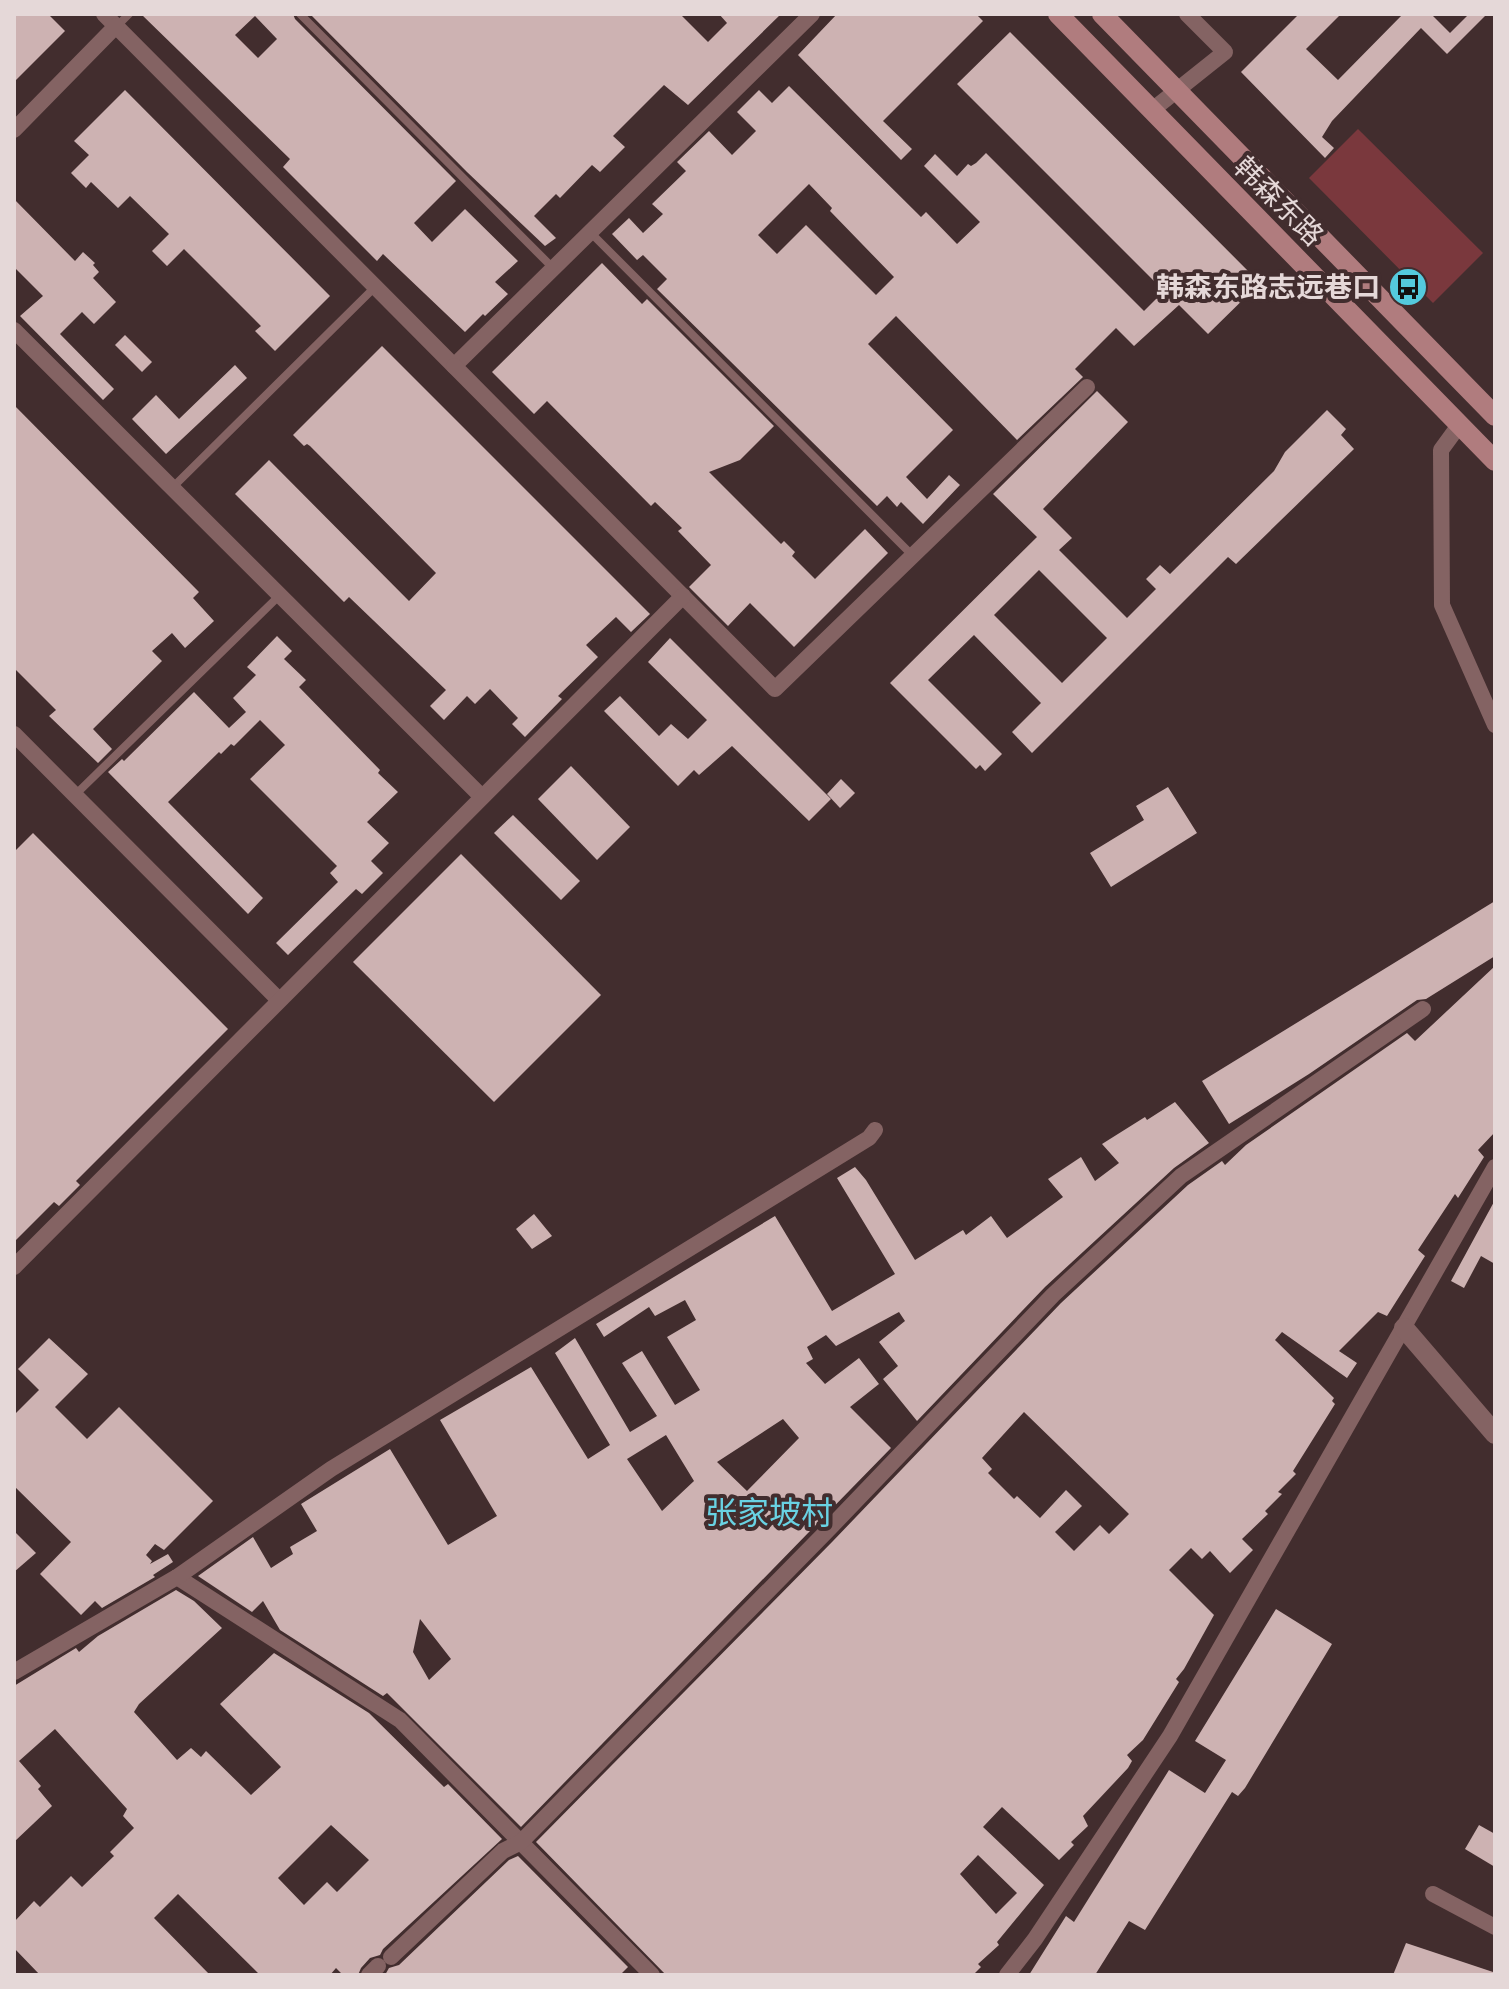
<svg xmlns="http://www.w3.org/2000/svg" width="1509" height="1989" viewBox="0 0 1509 1989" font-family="'Roboto Serif','Noto Sans SC',serif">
  <rect width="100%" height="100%" fill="#422d2e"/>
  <polygon fill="#7a383d" points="1358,129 1483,253 1433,303 1309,178"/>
  <g fill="#cdb2b2" fill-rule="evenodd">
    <polygon points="14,14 48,14 65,31 14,82"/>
    <path d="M141 14H293L295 19 456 181 414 223 432 242 465 209 518 261 495 282 508 294 485 316 483 314 465 332 383 254 377 261 283 167 290 159ZM255 16 277 39 258 58 235 35Z"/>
    <polygon points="310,14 680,14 708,42 727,23 719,14 781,14 688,105 664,85 613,136 625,147 600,172 592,165 560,198 556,194 534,216 556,238 545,246 467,172"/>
    <polygon points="837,14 976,14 983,21 883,121 912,149 901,160 798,55"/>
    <polygon points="1299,14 1341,14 1306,49 1338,80 1403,14 1436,14 1433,16 1450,33 1469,14 1487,14 1447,54 1421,28 1332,121 1322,137 1334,148 1325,158 1241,72"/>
    <path d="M1010 32 1260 283 1208 334 1179 305 1134 346 1116 328 1075 369 1083 377 1017 440 896 316 868 344 953 430 906 477 927 499 949 475 960 485 923 524 901 502 897 507 887 496 877 506 657 289 667 279 643 255 637 260 612 234 629 218 643 233 663 214 652 204 686 171 677 162 709 131 732 155 756 131 737 112 759 90 772 103 789 86 921 217 926 212 957 244 980 222 924 166 935 154 957 176 968 164 971 166 976 163 986 153 1144 311 1164 291 957 84ZM809 184 832 208 830 211 894 277 876 295 806 225 777 254 758 235Z"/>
    <polygon points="125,90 330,296 275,351 255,331 261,326 184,249 167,266 152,251 169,234 130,196 118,208 91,182 86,188 71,173 89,155 74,141"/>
    <polygon points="14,199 75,261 83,252 95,263 93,265 99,272 93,278 116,302 94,324 82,312 60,334 114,389 103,400 20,316 43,296 14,267"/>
    <polygon points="602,263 642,304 647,299 774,426 740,460 709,472 781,544 784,541 795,552 792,556 815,579 865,529 888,553 794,647 750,603 728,626 689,587 711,565 678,531 682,528 655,502 651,506 547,401 534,414 492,372"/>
    <polygon points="125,335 152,362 142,372 115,345"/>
    <polygon points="382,346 650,614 631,632 616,617 586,645 598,657 558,696 562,699 525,737 512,724 518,718 490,689 475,704 467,696 444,720 430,706 446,690 349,597 344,602 235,494 269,460 409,601 436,573 310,446 307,444 304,446 293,435"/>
    <polygon points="235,365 247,378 166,454 132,419 156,395 179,419"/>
    <path d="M1097 391 1128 422 1043 509 1072 538 1059 550 1127 618 1156 589 1146 579 1160 565 1170 574 1274 471 1285 452 1327 410 1346 429 1341 435 1354 449 1236 564 1228 557 1032 753 1012 732 1041 703 974 635 928 680 1002 754 985 771 980 765 976 769 890 683 1037 537 993 494ZM1039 570 1107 638 1062 683 994 615Z"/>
    <polygon points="14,405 199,592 193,598 214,621 185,648 172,633 152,651 162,661 93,729 112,749 98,763 49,716 56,710 14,668"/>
    <polygon points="277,636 292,651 284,659 306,680 299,687 380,770 378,773 398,792 367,822 389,843 371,861 383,873 362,894 356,889 288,955 276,943 338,882 330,873 337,866 250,779 285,745 260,720 234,746 231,744 221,754 219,752 168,802 263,898 248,914 108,772 122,759 124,761 194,692 229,728 246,712 233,698 256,675 247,667"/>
    <polygon points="670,638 831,799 809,821 732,746 699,775 694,770 678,786 604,711 620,696 659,736 671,724 688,739 707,720 648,662"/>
    <polygon points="571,766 630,827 597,860 538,799"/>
    <polygon points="841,779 855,793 840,808 827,794"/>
    <polygon points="1168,787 1197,833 1111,887 1090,853 1144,820 1136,806"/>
    <polygon points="513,815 580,881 561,900 494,833"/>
    <polygon points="33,833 228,1029 76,1181 80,1185 59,1206 54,1202 14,1242 14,852"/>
    <polygon points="461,854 601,995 494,1102 353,962"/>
    <polygon points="1495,901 1495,956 1426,999 1417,1000 1309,1074 1229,1124 1202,1081"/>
    <path d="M1495 966V1132L1478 1150 1484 1157 1458 1198 1455 1194 1418 1250 1425 1256 1387 1316 1378 1312 1339 1351 1357 1363 1347 1378 1282 1332 1275 1340 1334 1398 1332 1401 1335 1404 1293 1471 1296 1474 1278 1492 1282 1494 1265 1511 1268 1514 1242 1539 1253 1550 1230 1573 1210 1551 1202 1559 1191 1548 1169 1570 1214 1615 1184 1669 1176 1679 1179 1682 1143 1740 1127 1755 1132 1761 1128 1768 1083 1816 1088 1826 1071 1842 1074 1845 1059 1860 1002 1807 983 1827 1044 1885 997 1942 999 1945 978 1964 981 1967 973 1975H666L536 1842 833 1541 1061 1303 1188 1185 1222 1161 1225 1165 1246 1145 1407 1033 1415 1041ZM1024 1412 1129 1514 1109 1534 1100 1525 1074 1551 1055 1532 1082 1506 1066 1490 1040 1518 1017 1496 1014 1499 988 1473 992 1469 982 1458ZM978 1855 1017 1893 996 1914 960 1874Z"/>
    <path d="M1175 1102 1209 1143 1174 1168 1045 1287 917 1421 883 1379 898 1366 879 1342 905 1321 899 1312 836 1346 826 1335 807 1347 813 1359 806 1363 825 1384 859 1358 879 1384 850 1407 891 1448 521 1827 387 1693 383 1696 280 1630 263 1601 252 1612 198 1576 253 1537 271 1568 293 1554 290 1547 317 1531 301 1504 390 1449 448 1545 497 1516 440 1420 531 1367 588 1459 610 1445 555 1353 575 1338 630 1432 657 1416 622 1363 642 1351 675 1405 700 1390 667 1337 696 1320 685 1300 655 1316 649 1307 604 1337 596 1324 775 1216 832 1311 895 1274 837 1178 855 1167 866 1180 915 1260 963 1230 966 1235 991 1216 1007 1238 1063 1197 1048 1179 1081 1157 1095 1181 1119 1163 1102 1144 1145 1117 1147 1120ZM783 1419 799 1438 747 1491 717 1462ZM666 1435 694 1481 662 1511 627 1459ZM420 1619 451 1659 429 1680 413 1652Z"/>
    <polygon points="1495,1200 1495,1264 1481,1256 1464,1288 1451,1281"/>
    <polygon points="534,1214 552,1236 532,1249 516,1229"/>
    <polygon points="49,1338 88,1374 55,1407 87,1439 119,1407 213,1501 164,1550 155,1544 146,1555 152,1561 150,1564 168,1554 173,1562 153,1575 155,1577 102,1608 95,1601 81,1615 40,1574 71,1542 14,1486 14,1415 39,1390 18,1369"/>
    <polygon points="14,1531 36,1553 14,1572"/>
    <path d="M176 1590 194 1601 222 1628 139 1704 134 1712 177 1760 191 1748 201 1757 206 1751 251 1795 281 1767 220 1704 274 1653 369 1713 444 1787 448 1784 502 1839 383 1949 380 1955 370 1958 361 1968 358 1975H343L336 1968 330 1975H260L178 1894 154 1918 210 1975H40L14 1948V1922L34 1901 40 1907 71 1876 82 1887 114 1856 110 1852 134 1828 123 1816 127 1809 55 1729 19 1761 41 1786 38 1789 52 1806 14 1842V1686L76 1648 79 1652 98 1636ZM331 1825 369 1860 337 1892 327 1882 304 1905 278 1878Z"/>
    <polygon points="1276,1609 1332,1644 1245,1788 1238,1796 1232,1792 1145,1930 1129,1921 1095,1975 1029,1975 1066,1916 1074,1922 1169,1770 1205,1793 1226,1760 1195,1741"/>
    <polygon points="1479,1825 1495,1834 1495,1867 1465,1849"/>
    <polygon points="518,1856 628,1967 620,1975 385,1975 389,1968 399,1965 509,1860"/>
    <polygon points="1406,1943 1493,1972 1493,1975 1393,1975"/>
  </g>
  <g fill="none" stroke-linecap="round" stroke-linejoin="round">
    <g stroke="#846363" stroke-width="8">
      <polyline points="300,14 553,268"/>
      <polyline points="117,26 129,14"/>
      <polyline points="590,232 912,555"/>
      <polyline points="172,488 375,287"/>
      <polyline points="75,795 280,595"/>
    </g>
    <g stroke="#846363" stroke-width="16">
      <polyline points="104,14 454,366 812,14"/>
      <polyline points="1151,111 1225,52 1187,14"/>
      <polyline points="14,130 116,26"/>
      <polyline points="14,330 482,797"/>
      <polyline points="454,366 775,689 1087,387"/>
      <polyline points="1460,424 1441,450 1442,605 1495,725"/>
      <polyline points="14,734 279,1000"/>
      <polyline points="14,1267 683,596"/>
      <polyline points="177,1577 400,1720 652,1975"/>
      <polyline points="14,1672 177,1577 331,1469 869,1138 875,1130"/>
      <polyline points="1433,1894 1495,1927"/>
      <polyline points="391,1957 503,1851 521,1842 825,1533 1053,1295 1181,1176 1423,1009"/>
      <polyline points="369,1975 378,1966"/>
      <polyline points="1007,1975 1035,1939 1170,1736 1495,1167"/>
    </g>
    <polyline stroke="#846363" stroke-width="20" points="1404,1328 1495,1434"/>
    <g stroke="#b07c7e" stroke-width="20">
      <polyline points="1058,14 1495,461"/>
      <polyline points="1102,14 1495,416"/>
    </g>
  </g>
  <defs>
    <symbol id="bus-disc" viewBox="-11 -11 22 22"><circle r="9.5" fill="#54cadd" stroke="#422d2e"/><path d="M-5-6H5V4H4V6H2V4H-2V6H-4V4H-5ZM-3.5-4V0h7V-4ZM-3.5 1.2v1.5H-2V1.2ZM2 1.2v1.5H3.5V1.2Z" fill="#111"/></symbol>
  </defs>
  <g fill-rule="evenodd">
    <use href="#bus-disc" x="1386" y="265" width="44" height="44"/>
  </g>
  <g text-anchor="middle" stroke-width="8" stroke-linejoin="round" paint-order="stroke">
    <g font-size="28" fill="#e5d8d8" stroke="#422d2e">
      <text transform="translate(1279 201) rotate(45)" y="10">韩森东路</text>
    </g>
    <g font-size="28" font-weight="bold" fill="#e5d8d8" stroke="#422d2e" text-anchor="end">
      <text x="1380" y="297">韩森东路志远巷口</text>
    </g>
    <g font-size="32" fill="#69d2e3" stroke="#422d2e">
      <text x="769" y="1524">张家坡村</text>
    </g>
  </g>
  <rect width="1509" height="1989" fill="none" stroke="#e5d8d8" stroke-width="32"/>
</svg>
